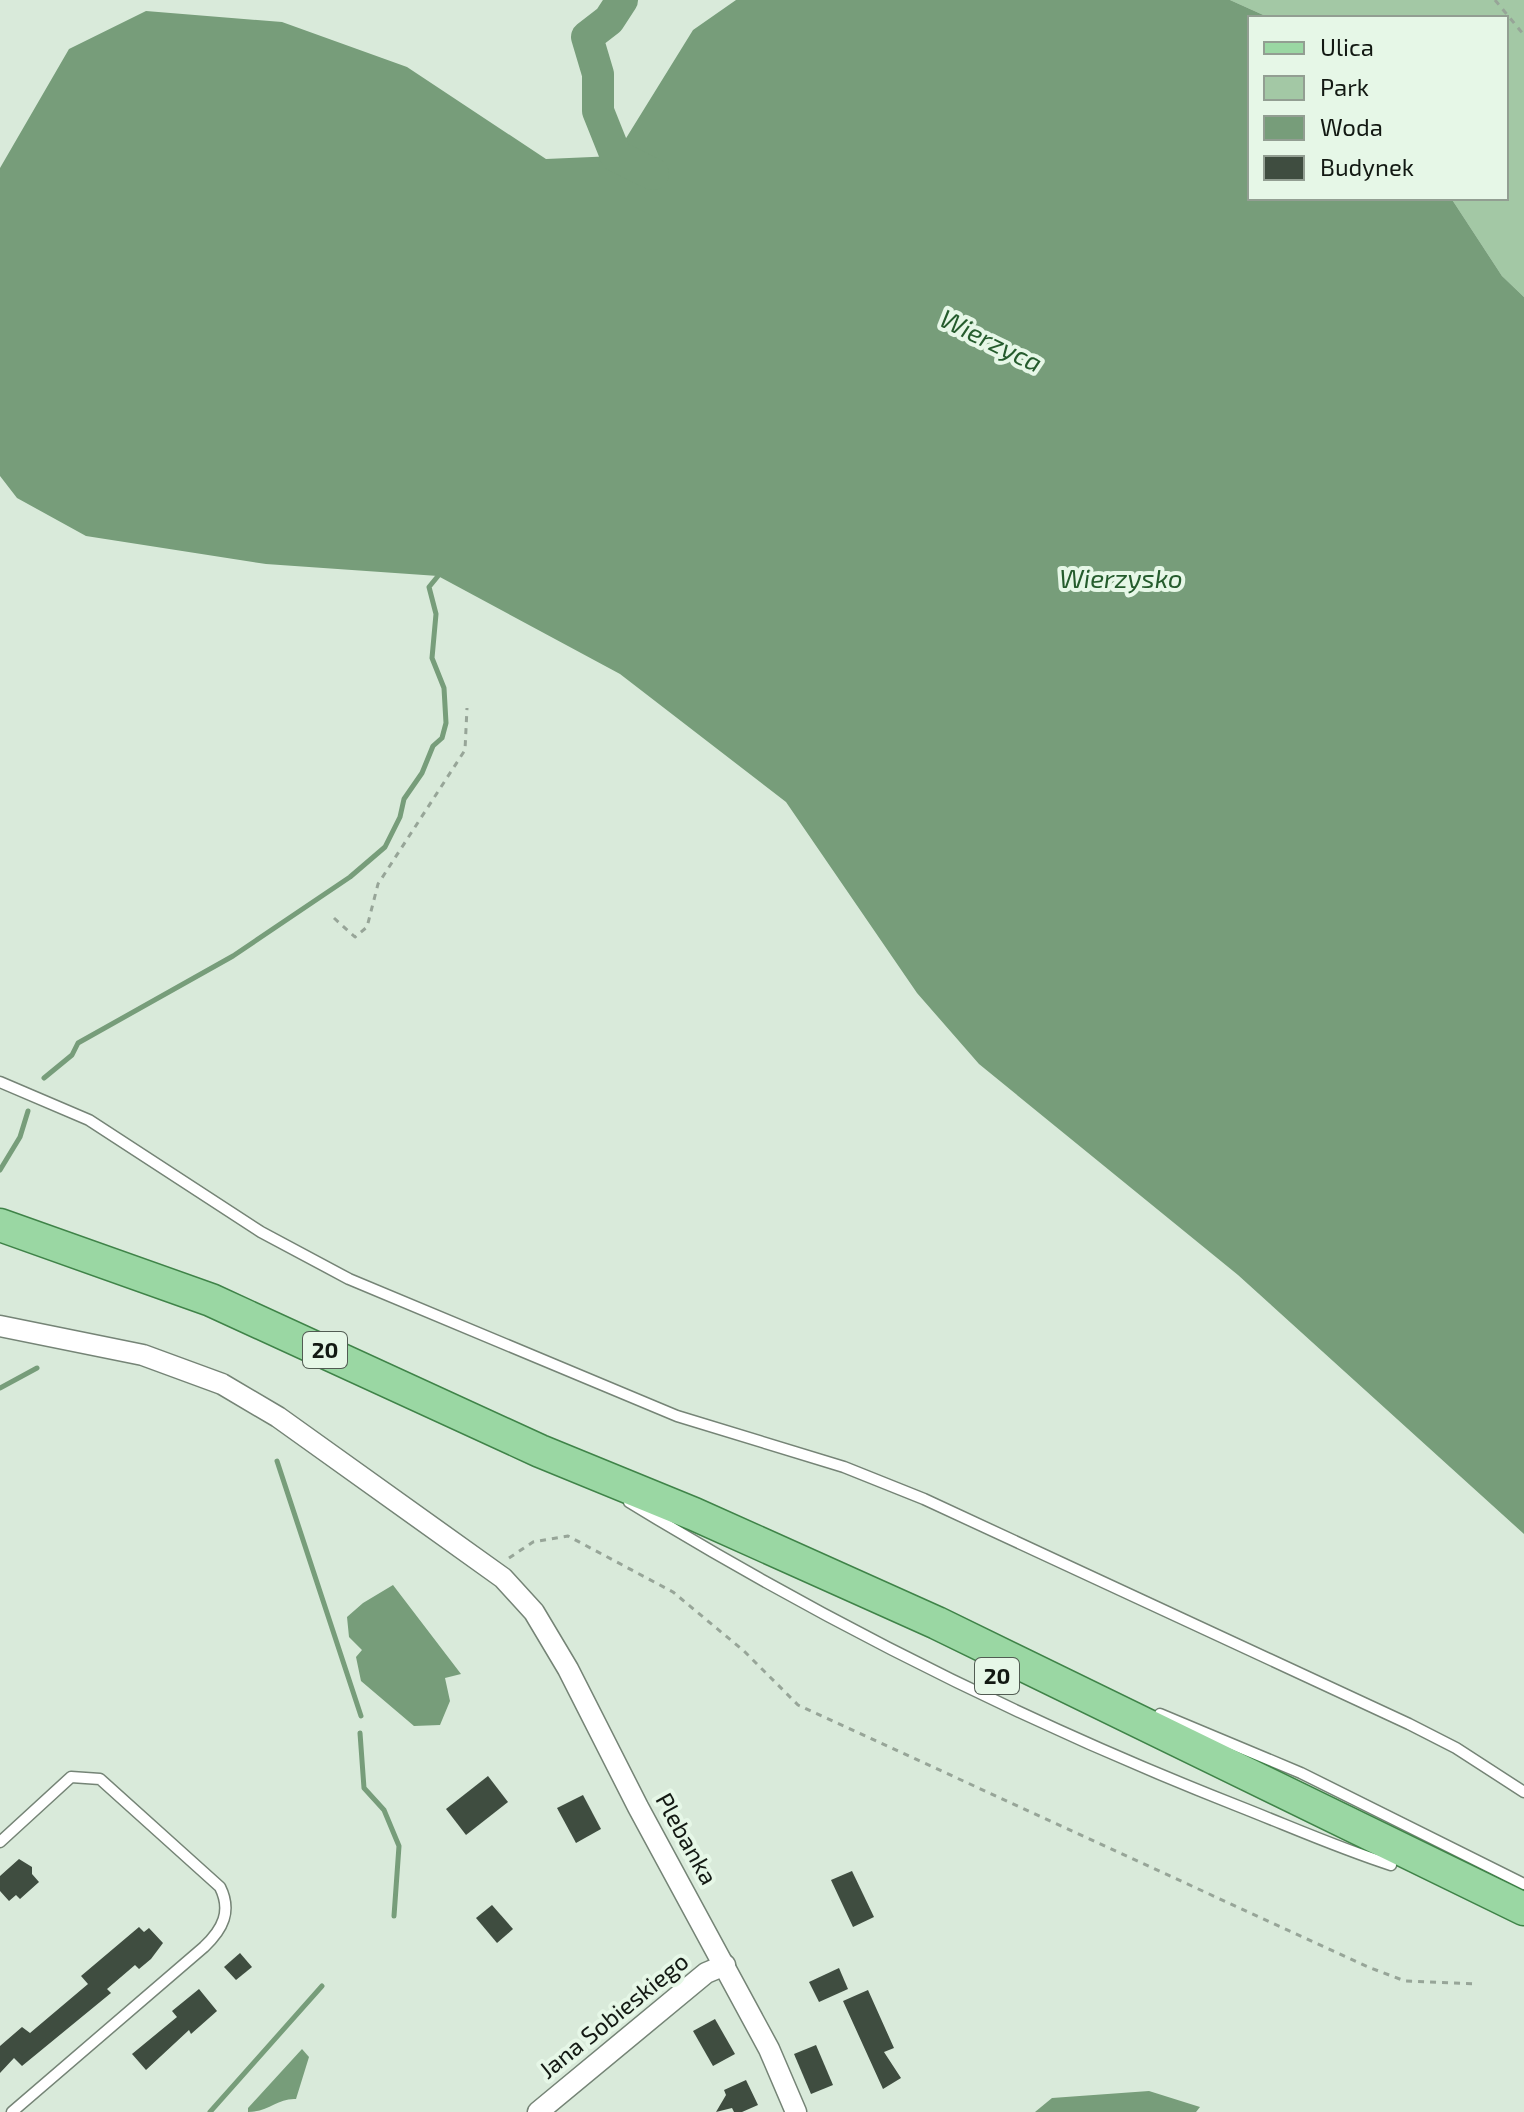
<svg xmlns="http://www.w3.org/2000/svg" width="1524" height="2112" viewBox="0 0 1524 2112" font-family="'Exo 2',sans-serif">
  <rect width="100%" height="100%" fill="#d9eada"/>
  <polygon fill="#a3c8a5" points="1230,0 1524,0 1524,297 1502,276 1451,198 1506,198 1506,18 1270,18"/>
  <g fill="#779d7a">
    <polygon points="736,0 1230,0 1270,18 1250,18 1250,198 1451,198 1502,276 1524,297 1524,1534 1238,1275 979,1064 917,993 786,802 620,674 438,576 266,564 86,536 17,498 0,476 0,168 69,49 146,11 282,22 407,67 546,159 615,156 693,30"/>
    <polygon points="393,1585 461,1674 445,1678 450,1701 440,1725 414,1726 361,1681 356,1657 362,1650 349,1637 347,1617 363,1603"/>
    <path d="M302 2049 309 2057 296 2099C277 2098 269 2112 248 2112V2108Z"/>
    <polygon points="1149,2091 1200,2107 1196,2112 1035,2112 1052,2098"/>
  </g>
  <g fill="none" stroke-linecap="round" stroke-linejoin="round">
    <g stroke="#779d7a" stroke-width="5">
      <polyline points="44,1078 72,1055 78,1043 233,956 350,877 385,847 400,817 404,799 422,773 433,746 442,738 446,723 444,688 432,658 436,614 429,587 438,576"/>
      <polyline points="0,1170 20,1137 28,1111"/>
      <polyline points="0,1388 37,1368"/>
      <polyline points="277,1461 361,1716"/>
      <polyline points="360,1733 364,1788 384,1810 399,1846 394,1916"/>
      <polyline points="210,2112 322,1986"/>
    </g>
    <polyline stroke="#779d7a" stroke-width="32" points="622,0 609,20 587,37 598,74 598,111 616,156 653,174"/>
  </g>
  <g fill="#3f4d40">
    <polygon points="488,1776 508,1802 466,1835 446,1809"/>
    <polygon points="583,1795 601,1829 576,1843 557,1808"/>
    <polygon points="19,1859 32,1867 32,1874 39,1882 20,1899 16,1895 9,1901 0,1891 0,1876"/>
    <polygon points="852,1871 874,1917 853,1927 831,1880"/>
    <polygon points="492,1905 513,1929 497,1943 476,1918"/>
    <polygon points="139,1927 144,1932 149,1928 163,1943 151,1959 139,1969 135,1965 107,1989 111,1993 22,2066 14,2058 0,2073 0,2046 22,2027 30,2033 88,1984 81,1976"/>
    <polygon points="240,1953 252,1967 236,1980 224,1967"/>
    <polygon points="839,1968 848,1989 819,2002 809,1982"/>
    <polygon points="199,1989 217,2011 191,2034 189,2030 146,2070 132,2054 177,2017 172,2011"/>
    <polygon points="868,1990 894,2048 884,2052 901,2078 883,2089 843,2001"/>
    <polygon points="715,2019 735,2054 713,2066 693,2031"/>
    <polygon points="816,2045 833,2085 811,2094 794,2054"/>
    <polygon points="746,2080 758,2105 742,2112 734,2112 732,2108 716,2112 726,2095 724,2090"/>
  </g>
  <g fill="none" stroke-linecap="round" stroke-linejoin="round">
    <defs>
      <g id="service">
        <polyline points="0,1082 89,1120 261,1232 349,1279 677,1416 844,1467 924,1499 1409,1724 1456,1748 1524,1792"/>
        <path d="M629 1502C822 1620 1027 1723 1238 1806 1289 1826 1338 1848 1391 1865"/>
        <polyline points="1160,1714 1301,1773 1524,1884"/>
        <path d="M0 1842 71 1777 100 1779 220 1887C232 1911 223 1929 204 1947L12 2112"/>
      </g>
      <g id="minor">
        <polyline points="0,1326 143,1355 222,1384 278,1417 503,1578 534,1612 568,1669 638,1807 769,2049 796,2112"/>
        <polyline points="538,2112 706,1973 725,1965"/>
      </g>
      <polyline id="primary" points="0,1225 211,1300 540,1451 694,1514 937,1623 1524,1909"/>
    </defs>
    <use href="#service" stroke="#758476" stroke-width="13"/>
    <use href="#minor" stroke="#758476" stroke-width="23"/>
    <use href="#primary" stroke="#3f8348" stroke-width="35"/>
    <g stroke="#97a598" stroke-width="3" stroke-dasharray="6 6" stroke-linecap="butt">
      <polyline points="1495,0 1524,35"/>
      <polyline points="334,918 355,937 367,927 378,884 465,750 467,708"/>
      <polyline points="509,1558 533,1542 568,1536 673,1592 744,1651 798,1705 1368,1967 1405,1981 1477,1984"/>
    </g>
    <use href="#service" stroke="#fff" stroke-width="10"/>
    <use href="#minor" stroke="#fff" stroke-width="20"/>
    <use href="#primary" stroke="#9ad7a3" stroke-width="32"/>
  </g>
  <g text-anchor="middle" stroke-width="8" stroke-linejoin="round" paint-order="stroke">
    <g fill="#e6f7e7" stroke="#525c53" stroke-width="2">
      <rect x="303" y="1332" width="44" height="36" rx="6"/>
      <rect x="975" y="1658" width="44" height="36" rx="6"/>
    </g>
    <g font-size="22" font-weight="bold" fill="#131913">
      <text x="325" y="1358">20</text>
      <text x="997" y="1684">20</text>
    </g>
    <g font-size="24" fill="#131913" stroke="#e6f7e7">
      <text transform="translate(686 1839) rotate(61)" y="8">Plebanka</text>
      <text transform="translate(614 2016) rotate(-39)" y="8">Jana Sobieskiego</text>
    </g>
    <g font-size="26" font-style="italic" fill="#255c2d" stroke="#e6f7e7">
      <text transform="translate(991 341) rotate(26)" y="9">Wierzyca</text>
      <text x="1121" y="588">Wierzysko</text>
    </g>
  </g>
  <rect x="1248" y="16" width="260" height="184" fill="#e6f7e7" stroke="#929e92" stroke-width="2"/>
  <rect x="1264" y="42" width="40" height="12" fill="#9ad7a3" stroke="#929e92" stroke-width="2"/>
  <text x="1320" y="56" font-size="24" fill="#131913">Ulica</text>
  <rect x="1264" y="76" width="40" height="24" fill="#a3c8a5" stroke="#929e92" stroke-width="2"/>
  <text x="1320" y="96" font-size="24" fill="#131913">Park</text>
  <rect x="1264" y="116" width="40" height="24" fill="#779d7a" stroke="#929e92" stroke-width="2"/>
  <text x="1320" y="136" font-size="24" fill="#131913">Woda</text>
  <rect x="1264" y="156" width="40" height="24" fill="#3f4d40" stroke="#929e92" stroke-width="2"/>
  <text x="1320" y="176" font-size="24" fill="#131913">Budynek</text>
</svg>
